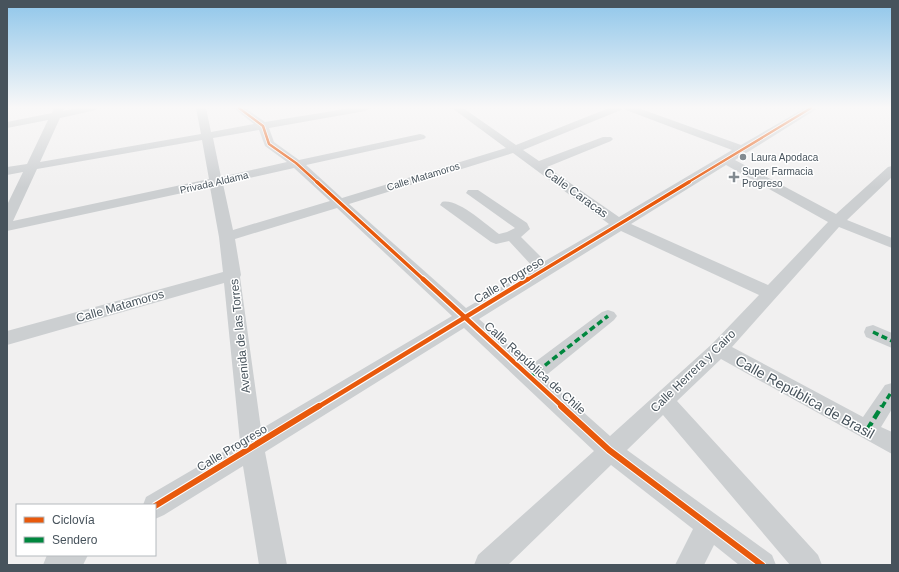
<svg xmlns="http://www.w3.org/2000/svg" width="899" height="572" viewBox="0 0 899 572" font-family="Helvetica,sans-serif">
  <rect width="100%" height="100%" fill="#f1f0f0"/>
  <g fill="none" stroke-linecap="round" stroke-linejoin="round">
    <g fill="#cccfd1" fill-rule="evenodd">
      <path d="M54 108H64L63 111 79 108H97L96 110 60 118 40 162 201 134 196 108H206L211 132 254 124 234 108H245L265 122 351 108H370L365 111 269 128 274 142 299 160 420 134 424 135 426 137 424 139 306 165 342 198 506 148 452 108H463L516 145 609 108H622L621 110 523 150 539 161 603 137H611L613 139 611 141 547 167 619 217 732 150 626 110 625 108H638L741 145 805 108H816L815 110 735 160 836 214 888 167 892 166V177L847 220 892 238V248L839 227 732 347 863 417 885 385 892 383V409L881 427 892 432V454L721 359 677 401 818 555 822 565H790L663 415 627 450 772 555 776 565H739L714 545 704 565H675L693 529 611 465 508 565H474L478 555 594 451 464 328 265 452 287 565H259L243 466 164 515 155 519V505H143L146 497 240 442 224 283 7 345V331L223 272 219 237 210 187 7 231V205L23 172 7 175V167L27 164 48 120 7 128V122L52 113ZM259 130 265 146 287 162 221 177 213 138ZM202 140 209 179 13 221 37 169ZM513 153 609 224 545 261 521 237 530 229 527 223 478 190H468L466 193 515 228 507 232 499 234C486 225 458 198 442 202L440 205 491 242 496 244 509 241 534 268 466 308 349 204ZM726 165 828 222 768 285 631 224ZM294 168 330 201 233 230 223 184ZM337 208 452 316 261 429 240 277 241 275 235 239ZM621 231 759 295 712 344 610 436 544 377 614 320 617 316 614 312 608 310 602 312 531 365 479 319Z"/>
      <polygon points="873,325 892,333 892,348 866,337 864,332 866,327"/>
      <polygon points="47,555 88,555 83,565 43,565"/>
    </g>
    <g stroke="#00873e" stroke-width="3.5" stroke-dasharray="6 3.5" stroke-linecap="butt">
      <polyline points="873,332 892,341"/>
      <polyline points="530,377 608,316"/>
      <polyline points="882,407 892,391"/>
    </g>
    <polyline stroke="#00873e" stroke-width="4.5" stroke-dasharray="9 4.5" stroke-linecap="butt" points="867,430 882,406"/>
    <defs>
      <g id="cycleway-far3">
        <polyline points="239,108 263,126 269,144 296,163 318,183"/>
        <polyline points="687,183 811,108"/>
      </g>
      <g id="cycleway-far2">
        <polyline points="317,182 424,280"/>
        <polyline points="527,280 689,182"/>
      </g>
      <g id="cycleway-far1">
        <polyline points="423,279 563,407"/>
        <polyline points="318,407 528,279"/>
      </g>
      <g id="cycleway">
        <polyline points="561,406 609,450 762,565"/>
        <polyline points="155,506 319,406"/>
      </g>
    </defs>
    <use href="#cycleway-far3" stroke="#fff" stroke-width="4"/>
    <use href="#cycleway-far2" stroke="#fff" stroke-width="5.5"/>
    <use href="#cycleway-far1" stroke="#fff" stroke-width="7"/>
    <use href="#cycleway" stroke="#fff" stroke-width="8"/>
    <use href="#cycleway-far3" stroke="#e8590c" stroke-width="2.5"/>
    <use href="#cycleway-far2" stroke="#e8590c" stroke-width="3.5"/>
    <use href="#cycleway-far1" stroke="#e8590c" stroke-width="4.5"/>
    <use href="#cycleway" stroke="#e8590c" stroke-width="6"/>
  </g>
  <linearGradient id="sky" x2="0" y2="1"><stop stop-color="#8fc6ea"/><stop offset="0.57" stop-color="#f9f8f8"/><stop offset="1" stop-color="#f9f8f8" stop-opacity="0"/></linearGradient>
  <rect width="899" height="188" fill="url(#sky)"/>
  <g fill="#828a90" stroke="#fff" stroke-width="1.5">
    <circle cx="743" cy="157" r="4"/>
    <path d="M732 171h4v4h4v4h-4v4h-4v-4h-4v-4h4z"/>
  </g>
  <g text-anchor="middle" stroke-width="3" stroke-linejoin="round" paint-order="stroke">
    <g font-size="10" fill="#47535c" stroke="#fff" text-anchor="start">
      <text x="751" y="161">Laura Apodaca</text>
      <text x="742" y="175">Super Farmacia<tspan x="742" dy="12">Progreso</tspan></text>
    </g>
    <g font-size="10" fill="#47535c" stroke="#fff">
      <text transform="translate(423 176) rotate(-17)" y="4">Calle Matamoros</text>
      <text transform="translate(214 182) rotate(-13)" y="4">Privada Aldama</text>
    </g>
    <g font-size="12" fill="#47535c" stroke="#fff">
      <text transform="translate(576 193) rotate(36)" y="4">Calle Caracas</text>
      <text transform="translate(509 280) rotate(-31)" y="4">Calle Progreso</text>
      <text transform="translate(120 306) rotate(-16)" y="4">Calle Matamoros</text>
      <text transform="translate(240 336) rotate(-96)" y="4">Avenida de las Torres</text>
      <text transform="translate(535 368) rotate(42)" y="4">Calle República de Chile</text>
      <text transform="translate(693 371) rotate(-44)" y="4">Calle Herrera y Cairo</text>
      <text transform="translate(232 448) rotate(-31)" y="4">Calle Progreso</text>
    </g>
    <g font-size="14" fill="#47535c" stroke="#fff">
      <text transform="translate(805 397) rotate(29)" y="5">Calle República de Brasil</text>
    </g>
  </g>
  <rect width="899" height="572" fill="none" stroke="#47535c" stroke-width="16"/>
  <rect x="16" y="504" width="140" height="52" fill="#ffffff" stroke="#b5babe"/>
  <rect x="24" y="517" width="20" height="6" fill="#e8590c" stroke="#b5babe"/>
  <text x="52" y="524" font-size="12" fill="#47535c">Ciclovía</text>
  <rect x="24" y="537" width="20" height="6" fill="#00873e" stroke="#b5babe"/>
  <text x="52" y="544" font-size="12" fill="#47535c">Sendero</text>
</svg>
